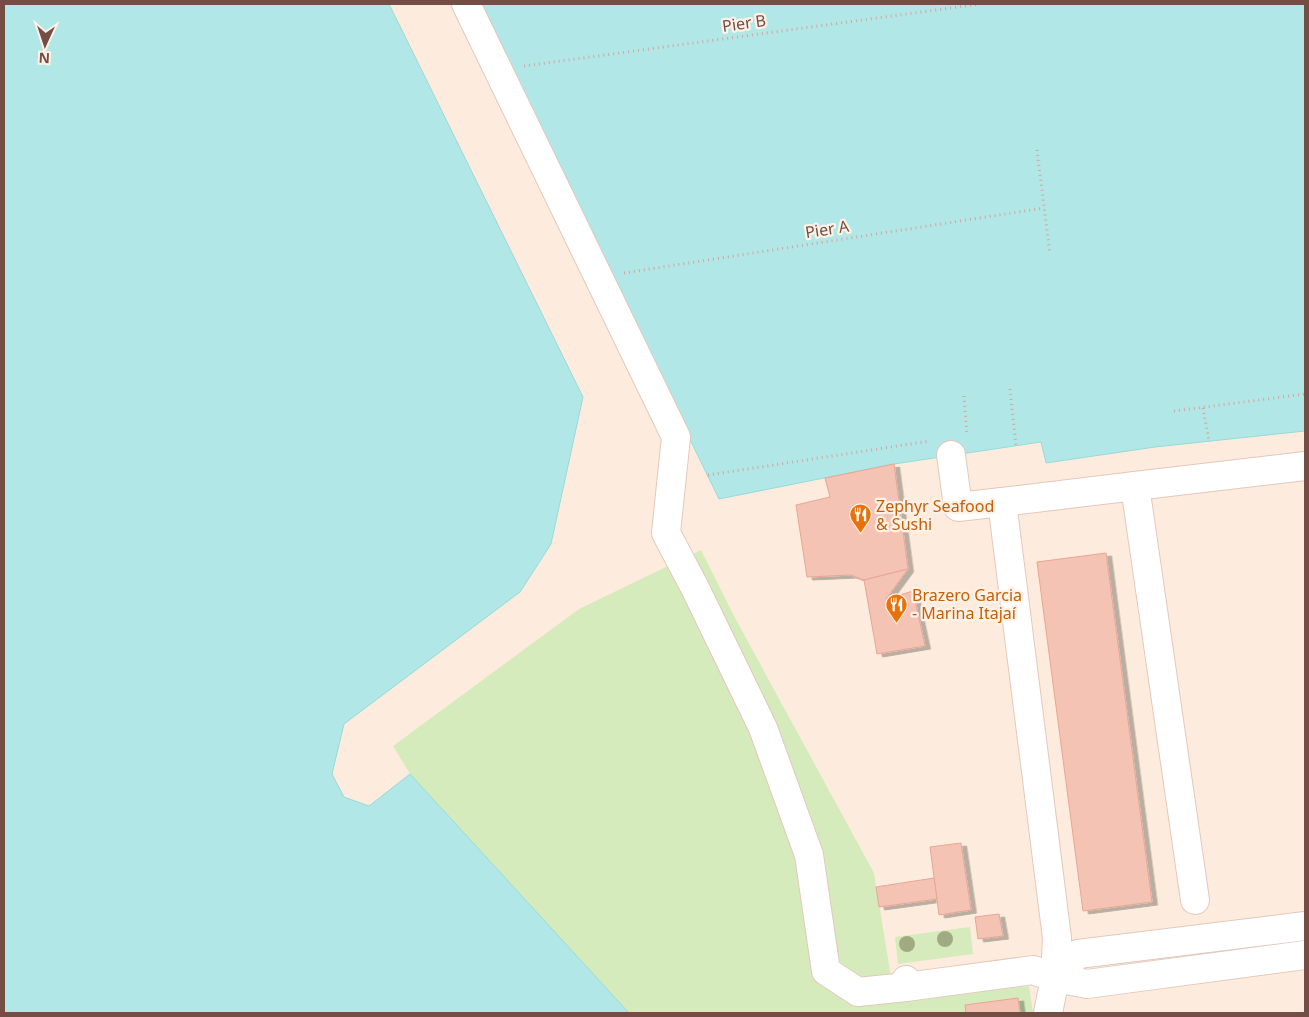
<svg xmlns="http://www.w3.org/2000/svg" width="1309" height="1017" viewBox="0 0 1309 1017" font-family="'Noto Sans',sans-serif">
  <defs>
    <filter id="shadow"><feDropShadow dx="5.5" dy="3" stdDeviation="0" flood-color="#0004"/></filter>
  </defs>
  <rect width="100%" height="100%" fill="#fdecdd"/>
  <g fill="#d6ebbc">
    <polygon points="701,550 734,616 874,873 890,971 897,1002 1029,986 1033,1013 629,1013 410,774 393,746 579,609"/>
    <polygon points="970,927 973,954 898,964 895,937"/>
  </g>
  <g fill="#b1e7e7" stroke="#97dada">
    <polygon points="4,4 389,4 583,397 551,544 520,592 344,724 332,774 344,797 369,806 410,774 629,1013 4,1013"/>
    <polygon points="478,4 1305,4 1305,431 1155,447 1046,463 1041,442 894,464 719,499"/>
  </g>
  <g fill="#f4c3b3" stroke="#e8a693" filter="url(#shadow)">
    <polygon points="894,464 908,569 864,580 851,575 807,577 796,505 830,497 825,478"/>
    <polygon points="1106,553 1152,902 1083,911 1037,562"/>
    <polygon points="908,569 886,599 913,591 925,646 877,654 864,580"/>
    <polygon points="961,843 971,910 939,915 930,847"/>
    <polygon points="934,878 937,899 879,907 876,887"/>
    <polygon points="999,914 1003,936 978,939 975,917"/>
    <polygon points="1018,998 1020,1013 966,1013 965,1005"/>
  </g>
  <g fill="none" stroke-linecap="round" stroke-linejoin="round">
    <defs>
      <g id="minor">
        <polyline points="466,4 676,437 666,533 695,588 763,728 809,855 826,971 858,992 906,987"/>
        <polyline points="951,455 958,507 1002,502"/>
        <polyline points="1135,486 1305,466"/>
        <polyline points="1055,978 1078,954 1305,926"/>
        <polyline points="906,980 906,987 1033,970 1055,978 1087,984 1305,955"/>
        <polyline points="1048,1013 1055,978 1057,938 1002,502 1135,486 1195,900"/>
      </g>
    </defs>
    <use href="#minor" stroke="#e3c8bc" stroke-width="30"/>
    <g stroke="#d8a697" stroke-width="3" stroke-dasharray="1 4" stroke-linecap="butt">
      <polyline points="1263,4 1263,8"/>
      <polyline points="524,66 980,4"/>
      <polyline points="1037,150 1050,254"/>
      <polyline points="624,273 1044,208"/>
      <polyline points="1010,389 1016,446"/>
      <polyline points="964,396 967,435"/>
      <polyline points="1203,408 1209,441"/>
      <polyline points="1174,411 1305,394"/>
      <polyline points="708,475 930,441"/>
    </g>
    <use href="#minor" stroke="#fff" stroke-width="28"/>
  </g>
  <g fill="#a1ab83">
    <circle cx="945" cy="939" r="8"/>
    <circle cx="907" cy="944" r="8"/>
  </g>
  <defs>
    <symbol id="restaurant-pin" viewBox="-11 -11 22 30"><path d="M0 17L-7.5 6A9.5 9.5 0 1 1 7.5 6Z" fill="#e8710a" stroke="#fff1e5"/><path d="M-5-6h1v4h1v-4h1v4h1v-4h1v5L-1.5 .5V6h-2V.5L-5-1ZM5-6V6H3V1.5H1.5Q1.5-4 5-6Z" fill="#fff"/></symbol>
  </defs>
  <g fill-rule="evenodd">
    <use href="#restaurant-pin" x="848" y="502" width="25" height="34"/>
    <use href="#restaurant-pin" x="884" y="592" width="25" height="34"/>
  </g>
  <g text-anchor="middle" stroke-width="4.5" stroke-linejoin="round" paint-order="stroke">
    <g font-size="16" fill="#744e45" stroke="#fff1e5">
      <text transform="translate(744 23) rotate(-8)" y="6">Pier B</text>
      <text transform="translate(827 229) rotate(-9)" y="6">Pier A</text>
    </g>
    <g font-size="16" fill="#c56008" stroke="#fff1e5" text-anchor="start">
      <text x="876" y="512">Zephyr Seafood<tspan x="876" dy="18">&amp; Sushi</tspan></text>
      <text x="912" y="601">Brazero Garcia<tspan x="912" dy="18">- Marina Itajaí</tspan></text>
    </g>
  </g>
  <rect width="1309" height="1017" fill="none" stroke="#744e45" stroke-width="10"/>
  <g transform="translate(45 45) rotate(183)" stroke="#fff1e5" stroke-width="4" paint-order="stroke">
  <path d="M0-4L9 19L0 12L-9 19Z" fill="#744e45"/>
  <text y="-8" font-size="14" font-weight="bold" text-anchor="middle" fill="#744e45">N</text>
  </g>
</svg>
